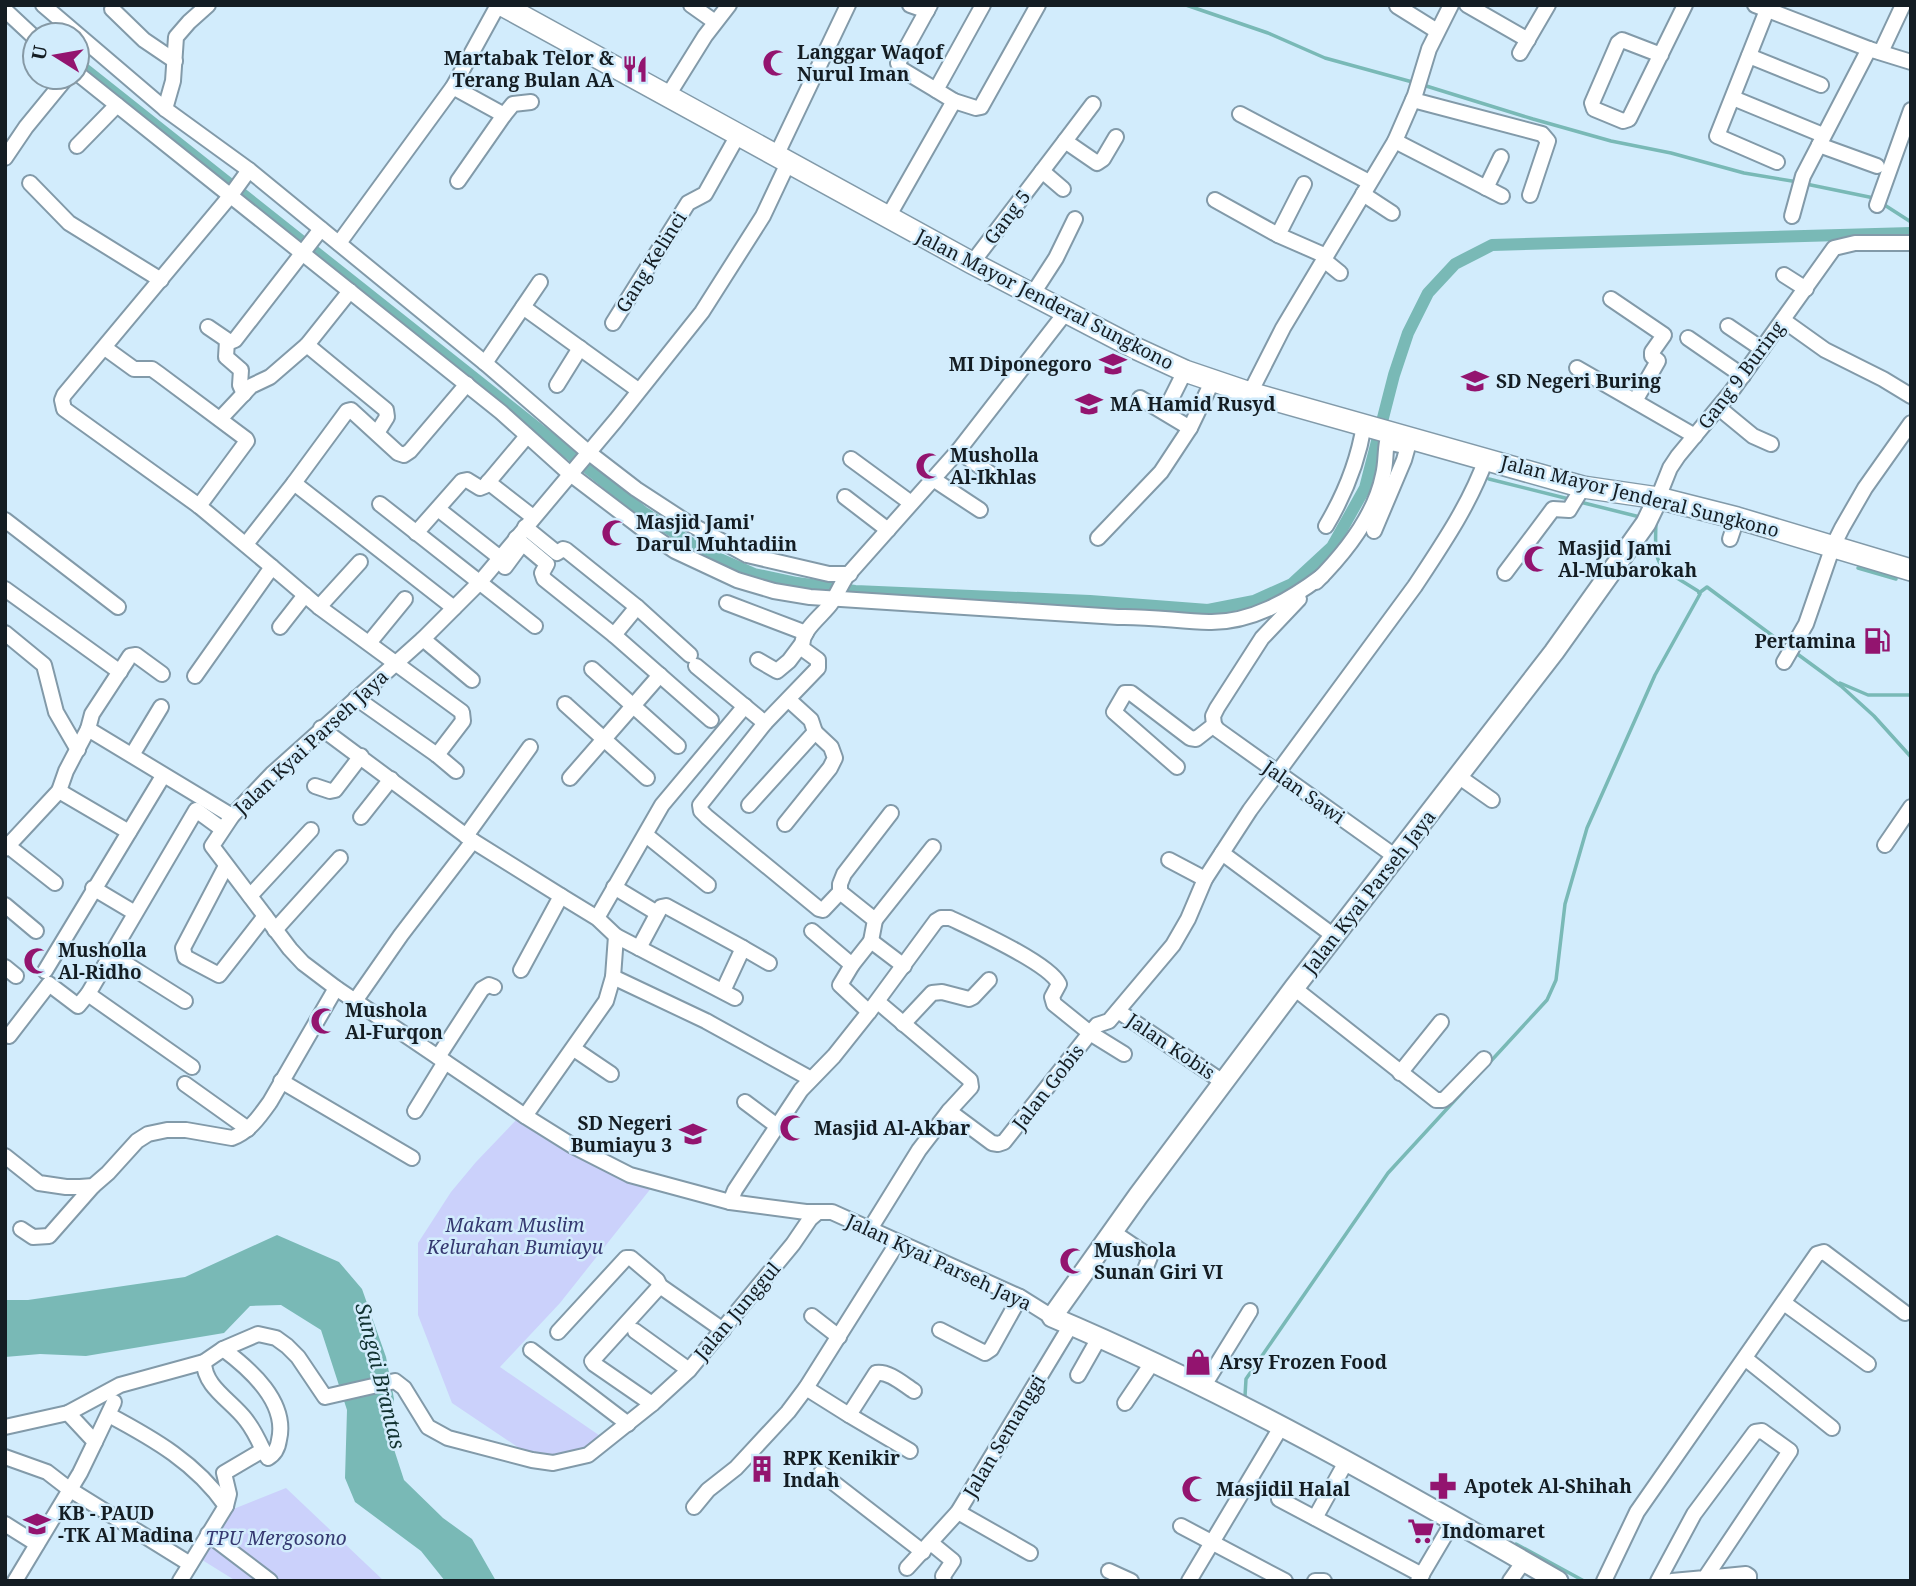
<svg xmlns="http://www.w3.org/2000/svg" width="1916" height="1586" viewBox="0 0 1916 1586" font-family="'Noto Serif',serif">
  <rect width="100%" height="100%" fill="#d2ecfc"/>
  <g fill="#cbd1fb">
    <polygon points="519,1117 652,1187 560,1303 500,1367 606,1440 576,1456 531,1456 452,1403 418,1315 418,1243 451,1192 476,1162"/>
    <polygon points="286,1488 384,1581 236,1581 199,1558 231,1510"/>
  </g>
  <polygon fill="#79b9b6" points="277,1235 339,1262 362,1289 386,1357 394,1399 390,1437 404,1480 443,1518 472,1539 496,1581 445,1581 421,1551 355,1502 345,1478 347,1410 321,1330 281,1305 250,1306 224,1333 86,1356 40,1354 5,1357 5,1300 28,1300 185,1277"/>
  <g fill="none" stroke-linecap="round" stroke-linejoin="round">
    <g stroke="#79b9b6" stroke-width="3.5">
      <polyline points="1186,5 1268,33 1325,58 1416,83"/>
      <polyline points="1423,85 1533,119 1611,141 1671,153 1744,173 1798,182"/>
      <polyline points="1806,184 1874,198"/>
      <polyline points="1883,204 1911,222"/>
      <polyline points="1489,479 1569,499"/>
      <polyline points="1580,502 1640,517"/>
      <polyline points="1858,568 1896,579"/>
      <polyline points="1699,593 1707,587 1789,648"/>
      <polyline points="1796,653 1841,686 1874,716 1911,757"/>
      <polyline points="1840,683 1868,695 1911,695"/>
      <path d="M1247 1398 1245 1396 1246 1379 1388 1173 1547 1000 1556 980 1565 904 1587 828 1655 675 1700 594 1698 591C1658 565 1654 572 1656 522"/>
      <polyline points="1516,1544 1584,1581"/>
      <polyline points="1773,1581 1836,1581"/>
    </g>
    <polyline stroke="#79b9b6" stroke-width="12" points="77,63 643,512 706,553 754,574 797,583 855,591 1090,601 1208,610 1254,601 1292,584 1332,547 1365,488 1394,375 1408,333 1428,293 1455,264 1492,245 1911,233"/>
    <defs>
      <g id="street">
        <polyline points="43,5 165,109 249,170 485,363 588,452 636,489 688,523 747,555 829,574 850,574"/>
        <polyline points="691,5 715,22"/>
        <polyline points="910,5 927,11"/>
        <polyline points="930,5 898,63 901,69 936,90"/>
        <polyline points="1467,5 1528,40"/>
        <polyline points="1755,5 1869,49 1911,62"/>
        <polyline points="1397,6 1437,31"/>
        <polyline points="112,9 144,40 175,61"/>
        <polyline points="5,10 35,38"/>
        <polyline points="1767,10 1717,136 1777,162"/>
        <polyline points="1881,52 1903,5"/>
        <polyline points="1520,53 1548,5"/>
        <polyline points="1661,55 1622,40 1618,43 1592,103 1594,109 1623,121 1629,119 1685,5"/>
        <polyline points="1749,56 1821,85"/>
        <path d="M77 73 501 412 569 473 644 530 675 551 737 580 774 591 810 597 1118 617C1148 616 1178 621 1209 622 1251 623 1290 600 1322 576"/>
        <polyline points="453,87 504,115 458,181"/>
        <polyline points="667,97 705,36 729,5"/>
        <polyline points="1733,98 1818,133"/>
        <polyline points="1413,100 1542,134 1548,141 1530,195"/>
        <polyline points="954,101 976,108 981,107 1038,5"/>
        <polyline points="165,109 173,81 176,37 189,22 208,5"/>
        <polyline points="1240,114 1369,182"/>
        <polyline points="504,115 513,104 531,102"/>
        <polyline points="1065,141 1093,104"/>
        <polyline points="1395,141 1502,196"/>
        <polyline points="1819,145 1877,166"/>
        <polyline points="77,146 117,105"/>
        <polyline points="776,156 848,5"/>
        <polyline points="5,158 26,127 67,77"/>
        <polyline points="788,163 763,216 702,312 616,420 480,582 423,639 272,774 232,816 212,846 290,949 303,963 336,988 525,1116 573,1146 630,1175 730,1202 806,1212 832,1212 1020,1297 1052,1317"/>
        <polyline points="249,170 231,195 64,395 62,400 64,409 199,506 272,567"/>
        <polyline points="1042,171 1063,189"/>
        <polyline points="30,183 69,223 161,280"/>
        <polyline points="1304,184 1278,235 1326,256"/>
        <polyline points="1486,188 1501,157"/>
        <polyline points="1363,194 1392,213"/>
        <polyline points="1215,200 1278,235"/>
        <polyline points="1877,205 1911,110"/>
        <polyline points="1792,216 1803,176 1869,49"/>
        <polyline points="888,217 954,101 936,90 983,5"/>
        <polyline points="339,243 453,87 498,5"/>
        <polyline points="1324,260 1340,273"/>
        <polyline points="972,263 1065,141 1097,163 1103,159 1116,137"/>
        <polyline points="1784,275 1806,289"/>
        <polyline points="1032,295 1056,258 1075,219"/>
        <polyline points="1611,299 1664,335 1652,352 1652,356 1658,361 1635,401"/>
        <polyline points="523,307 638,390"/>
        <polyline points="1783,320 1825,350 1883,379 1911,396"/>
        <polyline points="613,323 688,203 705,194 738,135"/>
        <polyline points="1728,326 1762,349"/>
        <polyline points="208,327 230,342 235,340 321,229"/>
        <polyline points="1688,338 1743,376"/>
        <polyline points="227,341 226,357 241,370 240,385 244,394"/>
        <polyline points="307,345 386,410 387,417 377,433"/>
        <polyline points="105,348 134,369 152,369 159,374 246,439 247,441 199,506"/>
        <polyline points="485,363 540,282"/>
        <polyline points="1577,368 1695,436"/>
        <polyline points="557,385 580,348"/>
        <polyline points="1250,393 1283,328 1395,141 1415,95 1429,49 1451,5"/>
        <polyline points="1140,398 1190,428"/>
        <polyline points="1719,408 1753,436 1771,444"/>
        <polyline points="1165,411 1185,371"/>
        <polyline points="220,419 251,386 270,377 307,345 350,291"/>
        <polyline points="958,451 995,477"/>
        <polyline points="851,459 911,503"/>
        <polyline points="933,479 980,510"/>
        <polyline points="488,482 533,517"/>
        <polyline points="294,483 454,608"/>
        <polyline points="845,497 888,530"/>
        <polyline points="1658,498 1670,468 1678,456 1731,392 1834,248 1855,243 1911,243"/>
        <polyline points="380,504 535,626"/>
        <polyline points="438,509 499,557"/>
        <polyline points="5,520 118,607"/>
        <path d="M1326 526C1345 494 1358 462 1364 425"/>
        <polyline points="525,527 557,553 563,549 566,550 637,607 614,635"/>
        <polyline points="1374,531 1404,460 1410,439"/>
        <polyline points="416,533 462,481 467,480 480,488 485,486 527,436"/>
        <polyline points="516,538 547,564 542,573 544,579 614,635 711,720"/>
        <polyline points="1098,538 1161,472 1190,428 1213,380"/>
        <polyline points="1730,539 1737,518"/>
        <polyline points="246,544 294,483 347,411 351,410 398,453 404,455 410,451 467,384"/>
        <polyline points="505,567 522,544"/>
        <polyline points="1505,573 1553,509 1569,510 1583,487"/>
        <path d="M1316 582C1344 554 1375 515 1383 475 1386 464 1385 452 1387 442L1404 446"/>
        <polyline points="5,589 120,672"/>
        <polyline points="727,603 806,633"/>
        <polyline points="319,607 360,562"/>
        <polyline points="637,607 690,655"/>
        <polyline points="280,627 305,595"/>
        <polyline points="5,633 44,665 56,712 78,750"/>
        <polyline points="423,639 472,680"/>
        <polyline points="369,643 405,599"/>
        <polyline points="758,660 777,671 789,661 801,645"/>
        <polyline points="1784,662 1806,624 1833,546 1842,528 1865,488 1911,423"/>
        <polyline points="696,666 765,723"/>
        <polyline points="592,669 678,746"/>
        <polyline points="162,674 136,655 130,656 92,714 88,729 232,816"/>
        <polyline points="195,676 272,567 319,607 462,712 463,721 437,755"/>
        <polyline points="356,698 437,755 456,771"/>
        <polyline points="565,704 647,778"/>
        <polyline points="1214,725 1218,730 1396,857"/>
        <polyline points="321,728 473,841 561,896 521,970"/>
        <polyline points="88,729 66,771 59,791 129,832"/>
        <polyline points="132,755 161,707"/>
        <polyline points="1177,767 1114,712 1125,693 1131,693 1190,738 1196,739 1214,725 1213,716 1217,708 1262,638 1299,599"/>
        <polyline points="1458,776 1492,800"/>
        <polyline points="570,778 660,675"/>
        <polyline points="315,786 330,791 335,790 361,756"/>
        <polyline points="749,805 815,732 811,720 789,700"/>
        <polyline points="361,817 391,779"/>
        <polyline points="785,824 830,768 835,758 831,747 815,732"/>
        <polyline points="646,835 708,885"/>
        <polyline points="466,836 530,747"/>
        <polyline points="1885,845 1911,807"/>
        <polyline points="8,846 55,883"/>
        <polyline points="5,849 59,791"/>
        <polyline points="1222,853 1334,936"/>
        <polyline points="1169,860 1205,879"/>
        <polyline points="226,866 183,948 185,957 219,975 265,916"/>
        <polyline points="614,887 657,913"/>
        <polyline points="93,888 135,913"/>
        <polyline points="840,892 840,884 844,874 891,813"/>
        <polyline points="250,896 311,830"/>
        <polyline points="561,896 597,918 616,936"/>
        <polyline points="5,905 36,931"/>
        <polyline points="597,918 662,805 745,706"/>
        <polyline points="875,920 933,847"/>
        <polyline points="275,930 340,858"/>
        <path d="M812 931 852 965 840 985 869 1012 936 921 941 918H950C973 929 1049 963 1059 984L1052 997 1054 1004 1090 1033 1124 1054"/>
        <path d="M871 941 875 920 840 892 823 910 819 909 707 817 701 811 700 805 765 723 818 668V660L803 649C798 631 823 616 832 602 837 594 841 585 846 577L958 451 1066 312"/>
        <polyline points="639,948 661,907 666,906 743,948"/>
        <polyline points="112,955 185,1001"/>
        <polyline points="852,965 871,941 904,966"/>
        <polyline points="5,967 16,976"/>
        <polyline points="45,971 163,776"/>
        <polyline points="613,977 706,1021 811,1079"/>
        <polyline points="1294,988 1436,1100 1443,1100 1447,1097 1484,1059"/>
        <polyline points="723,991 743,948 769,963"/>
        <polyline points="355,1001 401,935 473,841"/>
        <polyline points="878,1002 970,1080 971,1087 949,1111"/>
        <polyline points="1118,1011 1223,1082"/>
        <polyline points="903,1024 932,993 942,992 969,999 973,997 989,980"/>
        <polyline points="9,1036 49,984 78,1006 88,994"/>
        <polyline points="574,1049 611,1074"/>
        <polyline points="438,1057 482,989 489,985 494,987"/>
        <polyline points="192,1067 88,994 196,810 222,829"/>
        <polyline points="1400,1073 1441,1022"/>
        <polyline points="281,1081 412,1158"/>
        <polyline points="185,1084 248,1129"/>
        <polyline points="745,1102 777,1126"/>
        <polyline points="415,1111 445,1062"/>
        <polyline points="525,1116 606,1001 613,977 616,936 735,998"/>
        <path d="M5 1156 39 1183 66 1187H80L93 1186 108 1173 137 1141 148 1134 167 1130H186L232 1138C249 1132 260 1116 270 1102L336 988"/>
        <polyline points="730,1202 735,1190 801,1090 834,1056 869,1012"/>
        <polyline points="21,1229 33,1237 49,1236 93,1186"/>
        <path d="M870 1229 919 1150 949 1111 992 1143 998 1144 1004 1142 1090 1033 1097 1025 1109 1021 1173 945 1188 919 1205 879 1250 810 1415 586C1442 545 1470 504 1486 459"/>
        <polyline points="1113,1232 1150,1257 1144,1272"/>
        <polyline points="1784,1303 1868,1364"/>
        <polyline points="812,1316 839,1337"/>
        <polyline points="940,1330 985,1353 991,1349 1020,1297"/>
        <polyline points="635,1331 689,1370"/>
        <polyline points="558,1332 626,1258 631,1258 657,1280 660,1286 723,1330"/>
        <path d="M223 1349C250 1369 288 1402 279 1440 278 1448 275 1454 268 1458L263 1450"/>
        <polyline points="531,1350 628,1424"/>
        <polyline points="1746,1359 1832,1428"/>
        <path d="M204 1362C204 1387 232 1401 246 1420 253 1429 258 1439 263 1450L224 1473 229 1494 226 1506"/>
        <polyline points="1078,1375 1099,1338"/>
        <polyline points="1203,1387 1250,1311"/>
        <path d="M806 1388 849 1415 876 1373C889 1371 903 1384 914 1391"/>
        <polyline points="1125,1403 1152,1363"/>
        <polyline points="652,1404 594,1364 592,1361 660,1286"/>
        <path d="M109 1415C154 1439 196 1463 226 1506L180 1581"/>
        <polyline points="849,1415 910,1451"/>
        <polyline points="5,1427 68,1413 120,1385 204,1362 223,1349 258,1334 276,1338 287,1346 298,1357 325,1397 395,1381 404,1388 428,1427 448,1438 532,1460 553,1463 588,1455 652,1404 689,1370 793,1244 810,1219 817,1213"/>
        <polyline points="95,1442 114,1402"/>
        <polyline points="5,1457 47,1472 69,1489 190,1564"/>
        <polyline points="821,1473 923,1552"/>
        <polyline points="1279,1499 1422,1575"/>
        <polyline points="694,1507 708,1490 736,1468 788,1412 806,1388 898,1242"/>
        <polyline points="958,1512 1030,1553"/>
        <polyline points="1315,1518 1346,1462"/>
        <polyline points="5,1524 37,1544"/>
        <polyline points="1181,1526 1285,1581"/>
        <polyline points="208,1534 270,1581"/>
        <polyline points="931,1543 953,1561 943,1576 944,1581"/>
        <polyline points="907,1568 958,1512 1071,1325"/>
        <polyline points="1109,1571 1131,1581"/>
        <polyline points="1705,1578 1746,1574 1749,1576 1749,1581"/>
        <polyline points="15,1581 80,1473 95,1442 68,1413"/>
        <polyline points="1189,1581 1281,1427"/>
        <polyline points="1315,1581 1324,1581"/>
        <polyline points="1418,1581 1454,1520"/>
        <polyline points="1510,1581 1524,1561"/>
        <polyline points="1604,1581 1637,1512 1817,1254 1824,1252 1905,1313"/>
        <polyline points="1658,1581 1694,1514 1755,1432 1762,1431 1790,1451 1705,1578 1672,1581"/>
      </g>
      <path id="secondary" d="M1558 1581C1394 1486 1227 1391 1052 1317L1138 1196 1294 988 1554 652 1646 523 1658 498"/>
      <polyline id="primary" points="502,5 972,263 1135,348 1185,371 1250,393 1583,487 1658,498 1737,518 1911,570"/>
    </defs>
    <use href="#street" stroke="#829aa9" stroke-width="18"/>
    <use href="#secondary" stroke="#829aa9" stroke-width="23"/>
    <use href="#primary" stroke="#829aa9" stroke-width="24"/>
    <use href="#street" stroke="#fff" stroke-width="14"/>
    <use href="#secondary" stroke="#fff" stroke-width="19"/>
    <use href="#primary" stroke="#fff" stroke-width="21"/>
  </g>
  <defs>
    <symbol id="mosque-bare" viewBox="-9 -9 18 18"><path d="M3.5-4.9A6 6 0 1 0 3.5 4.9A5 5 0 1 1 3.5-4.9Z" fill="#93146f" stroke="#d2ecfc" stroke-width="2.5" paint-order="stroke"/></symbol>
    <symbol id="restaurant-bare" viewBox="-9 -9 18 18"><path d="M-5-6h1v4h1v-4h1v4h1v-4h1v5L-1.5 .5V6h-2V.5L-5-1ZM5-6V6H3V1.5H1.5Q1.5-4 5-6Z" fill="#93146f" stroke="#d2ecfc" stroke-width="2.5" paint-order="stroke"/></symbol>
    <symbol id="school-bare" viewBox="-9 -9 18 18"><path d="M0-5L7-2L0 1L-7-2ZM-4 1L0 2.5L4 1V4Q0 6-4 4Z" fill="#93146f" stroke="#d2ecfc" stroke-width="2.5" paint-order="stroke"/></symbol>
    <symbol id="fuel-bare" viewBox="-9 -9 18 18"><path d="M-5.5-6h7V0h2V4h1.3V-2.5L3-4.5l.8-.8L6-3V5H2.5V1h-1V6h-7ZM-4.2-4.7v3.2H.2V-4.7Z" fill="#93146f" stroke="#d2ecfc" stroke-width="2.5" paint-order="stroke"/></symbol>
    <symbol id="shop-bare" viewBox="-9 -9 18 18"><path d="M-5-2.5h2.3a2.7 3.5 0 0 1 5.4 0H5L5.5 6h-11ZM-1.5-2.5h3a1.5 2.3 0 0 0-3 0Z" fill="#93146f" stroke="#d2ecfc" stroke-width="2.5" paint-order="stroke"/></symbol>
    <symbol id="building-bare" viewBox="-9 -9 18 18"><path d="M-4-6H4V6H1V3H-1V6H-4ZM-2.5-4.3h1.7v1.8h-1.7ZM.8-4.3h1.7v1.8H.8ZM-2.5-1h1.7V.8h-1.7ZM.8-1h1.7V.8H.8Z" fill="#93146f" stroke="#d2ecfc" stroke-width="2.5" paint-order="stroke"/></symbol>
    <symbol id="pharmacy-bare" viewBox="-9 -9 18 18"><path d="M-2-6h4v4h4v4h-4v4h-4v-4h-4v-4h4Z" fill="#93146f" stroke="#d2ecfc" stroke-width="2.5" paint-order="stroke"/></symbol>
    <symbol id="supermarket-bare" viewBox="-9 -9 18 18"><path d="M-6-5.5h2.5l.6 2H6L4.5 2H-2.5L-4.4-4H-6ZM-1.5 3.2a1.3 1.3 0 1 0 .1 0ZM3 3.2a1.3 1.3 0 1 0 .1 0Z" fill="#93146f" stroke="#d2ecfc" stroke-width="2.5" paint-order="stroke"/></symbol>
  </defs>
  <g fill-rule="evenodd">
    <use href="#mosque-bare" x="757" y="44" width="38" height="38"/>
    <use href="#restaurant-bare" x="616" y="50" width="38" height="38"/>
    <use href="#school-bare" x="1094" y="345" width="38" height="38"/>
    <use href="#school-bare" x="1456" y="362" width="38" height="38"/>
    <use href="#school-bare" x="1070" y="385" width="38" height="38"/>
    <use href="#mosque-bare" x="910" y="447" width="38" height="38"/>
    <use href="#mosque-bare" x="596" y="514" width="38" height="38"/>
    <use href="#mosque-bare" x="1518" y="540" width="38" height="38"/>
    <use href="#fuel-bare" x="1858" y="622" width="38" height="38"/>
    <use href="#mosque-bare" x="18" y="942" width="38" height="38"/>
    <use href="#mosque-bare" x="305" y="1002" width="38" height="38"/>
    <use href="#mosque-bare" x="774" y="1109" width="38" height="38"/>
    <use href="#school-bare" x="674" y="1115" width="38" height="38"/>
    <use href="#mosque-bare" x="1054" y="1242" width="38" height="38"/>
    <use href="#shop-bare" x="1179" y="1343" width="38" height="38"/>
    <use href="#building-bare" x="743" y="1450" width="38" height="38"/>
    <use href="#pharmacy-bare" x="1424" y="1467" width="38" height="38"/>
    <use href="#mosque-bare" x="1176" y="1470" width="38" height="38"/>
    <use href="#school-bare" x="18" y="1505" width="38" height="38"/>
    <use href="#supermarket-bare" x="1402" y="1512" width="38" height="38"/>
  </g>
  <g text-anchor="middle" stroke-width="5" stroke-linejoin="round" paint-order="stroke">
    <g font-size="19" font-weight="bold" fill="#141d23" stroke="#d2ecfc" text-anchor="start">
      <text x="797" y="59">Langgar Waqof<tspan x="797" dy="22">Nurul Iman</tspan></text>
      <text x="614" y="65" text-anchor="end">Martabak Telor &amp;<tspan x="614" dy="22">Terang Bulan AA</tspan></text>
      <text x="1092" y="371" text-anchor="end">MI Diponegoro</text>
      <text x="1496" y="388">SD Negeri Buring</text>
      <text x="1110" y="411">MA Hamid Rusyd</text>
      <text x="950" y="462">Musholla<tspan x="950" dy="22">Al-Ikhlas</tspan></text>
      <text x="636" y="529">Masjid Jami'<tspan x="636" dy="22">Darul Muhtadiin</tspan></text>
      <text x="1558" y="555">Masjid Jami<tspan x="1558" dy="22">Al-Mubarokah</tspan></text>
      <text x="1856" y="648" text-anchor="end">Pertamina</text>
      <text x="58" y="957">Musholla<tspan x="58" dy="22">Al-Ridho</tspan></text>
      <text x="345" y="1017">Mushola<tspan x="345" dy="22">Al-Furqon</tspan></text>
      <text x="672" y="1130" text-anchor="end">SD Negeri<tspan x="672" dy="22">Bumiayu 3</tspan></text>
      <text x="814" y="1135">Masjid Al-Akbar</text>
      <text x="1094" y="1257">Mushola<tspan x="1094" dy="22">Sunan Giri VI</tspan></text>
      <text x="1219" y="1369">Arsy Frozen Food</text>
      <text x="783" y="1465">RPK Kenikir<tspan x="783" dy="22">Indah</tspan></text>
      <text x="1464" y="1493">Apotek Al-Shihah</text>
      <text x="1216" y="1496">Masjidil Halal</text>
      <text x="58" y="1520">KB - PAUD<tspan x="58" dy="22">-TK Al Madina</tspan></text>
      <text x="1442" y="1538">Indomaret</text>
    </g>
    <g font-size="19" fill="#141d23" stroke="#d2ecfc">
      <text transform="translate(1007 217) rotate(-53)" y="7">Gang 5</text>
      <text transform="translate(651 262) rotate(-58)" y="7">Gang Kelinci</text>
      <text transform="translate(1045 299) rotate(27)" y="7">Jalan Mayor Jenderal Sungkono</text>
      <text transform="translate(1741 375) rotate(-53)" y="7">Gang 9 Buring</text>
      <text transform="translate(1640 496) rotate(14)" y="7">Jalan Mayor Jenderal Sungkono</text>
      <text transform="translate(311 742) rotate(-43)" y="7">Jalan Kyai Parseh Jaya</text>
      <text transform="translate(1304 792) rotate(35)" y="7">Jalan Sawi</text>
      <text transform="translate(1369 892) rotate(-52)" y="7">Jalan Kyai Parseh Jaya</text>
      <text transform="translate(1171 1046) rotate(34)" y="7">Jalan Kobis</text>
      <text transform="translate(1048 1087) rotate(-52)" y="7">Jalan Gobis</text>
      <text transform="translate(939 1262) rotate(25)" y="7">Jalan Kyai Parseh Jaya</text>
      <text transform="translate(737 1311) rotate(-50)" y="7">Jalan Junggul</text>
      <text transform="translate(1004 1436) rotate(-59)" y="7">Jalan Semanggi</text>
    </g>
    <g font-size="19" font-style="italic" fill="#353870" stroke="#d2ecfc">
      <text x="515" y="1232">Makam Muslim<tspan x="515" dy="22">Kelurahan Bumiayu</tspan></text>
      <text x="276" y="1545">TPU Mergosono</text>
    </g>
    <g font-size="21" font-style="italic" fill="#113231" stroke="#d2ecfc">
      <text transform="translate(380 1376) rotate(76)" y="7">Sungai Brantas</text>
    </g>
  </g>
  <rect width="1916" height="1586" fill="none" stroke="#141d23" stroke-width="14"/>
  <g transform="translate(56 56) rotate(281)"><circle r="33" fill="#d2ecfc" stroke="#8699a5" stroke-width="2"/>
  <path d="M0-5L12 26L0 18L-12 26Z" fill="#93146f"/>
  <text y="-10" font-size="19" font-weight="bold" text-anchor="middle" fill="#141d23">U</text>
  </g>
</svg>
